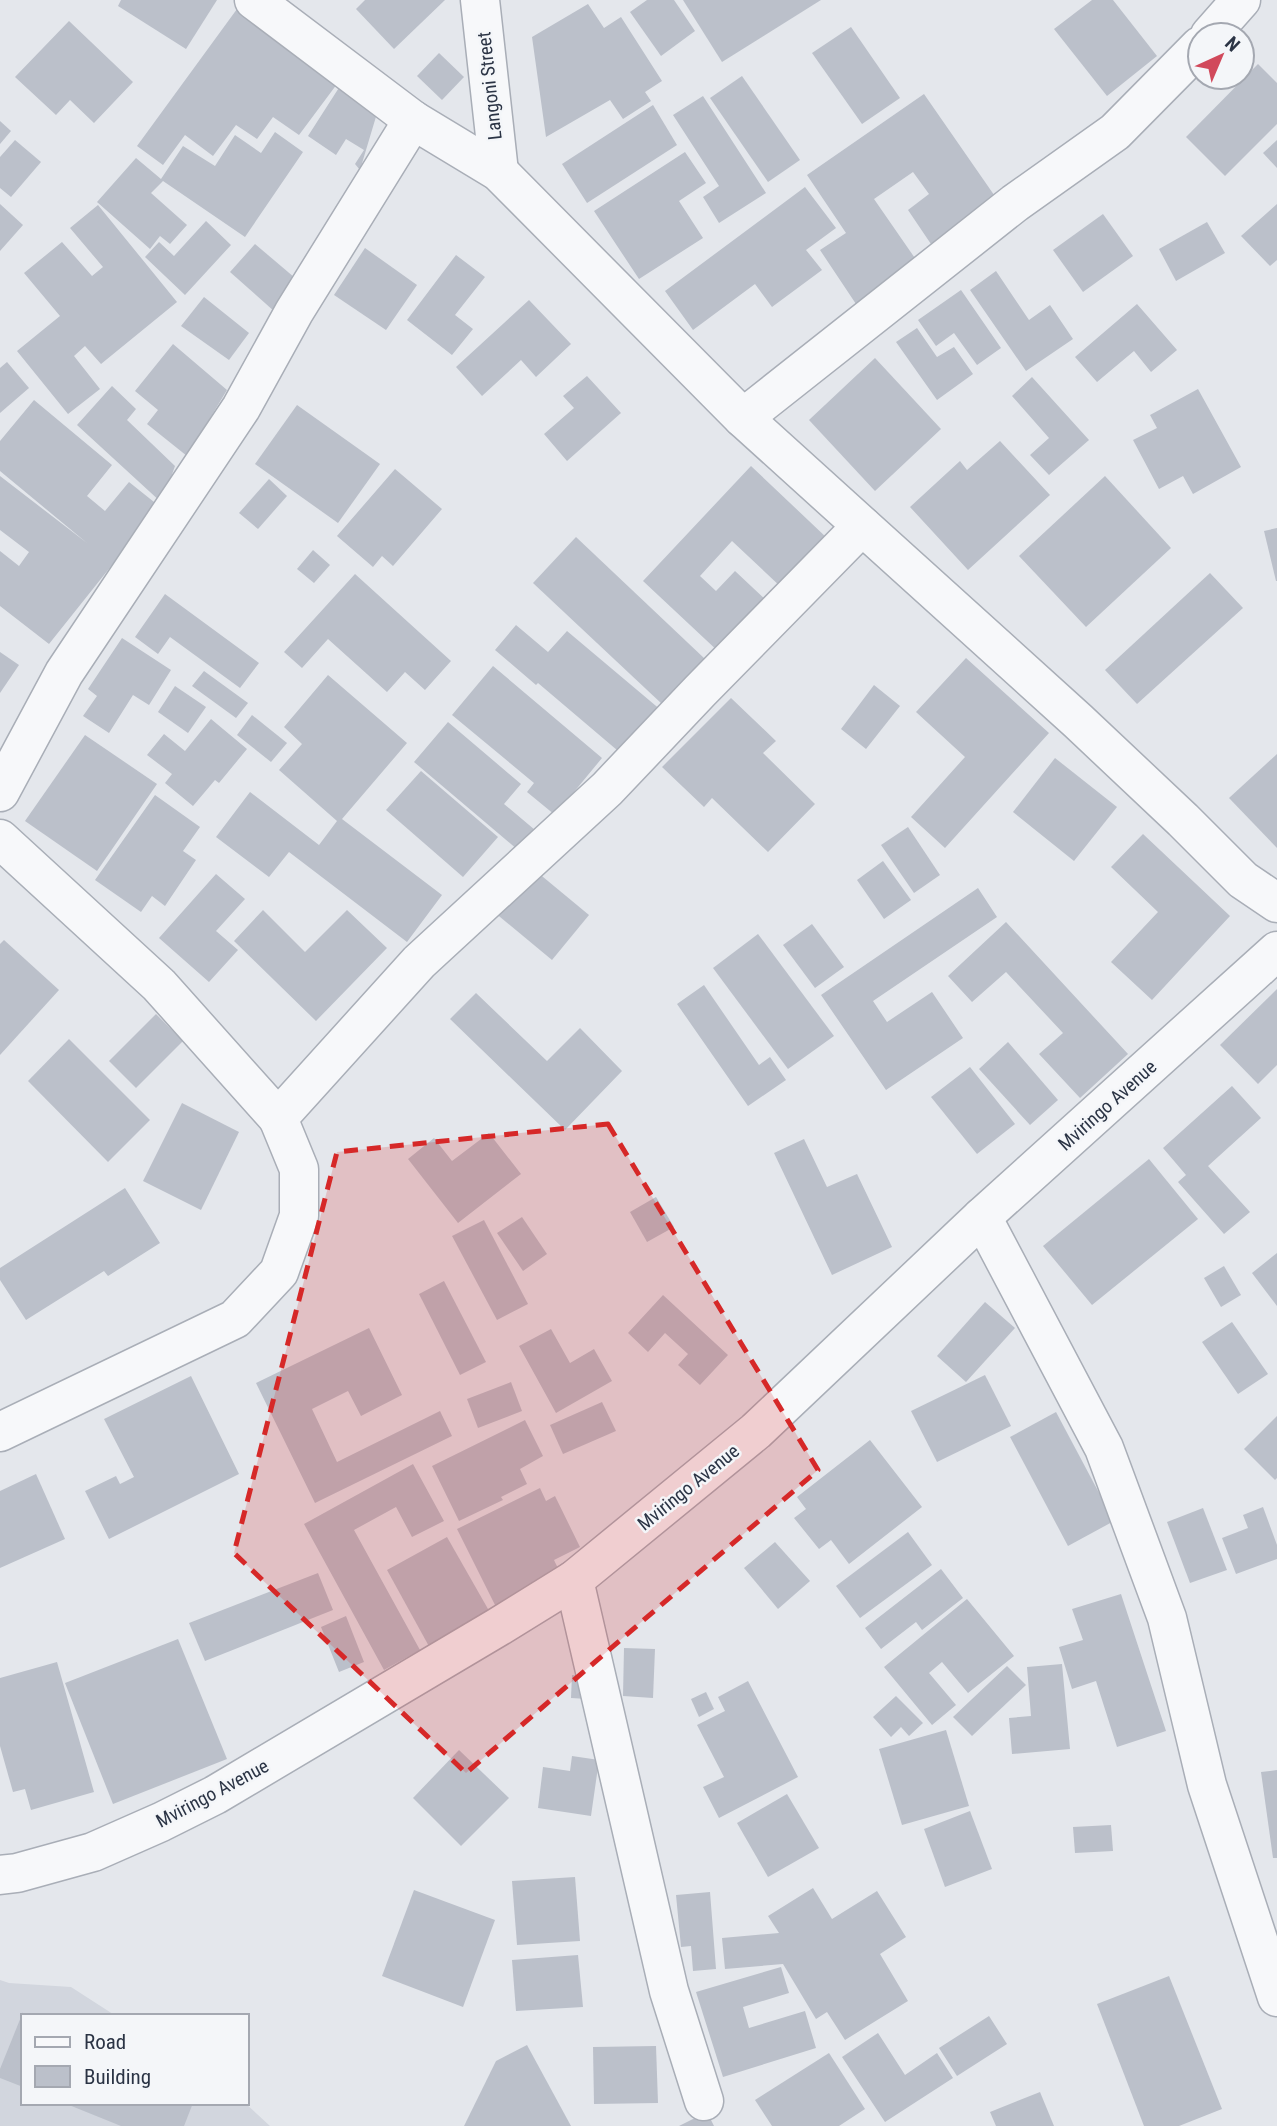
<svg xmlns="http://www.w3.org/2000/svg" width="1277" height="2126" viewBox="0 0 1277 2126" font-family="'Roboto Condensed',sans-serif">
  <rect width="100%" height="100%" fill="#e4e7ec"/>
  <polygon fill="#d2d6de" points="0,1980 9,1983 71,1987 116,2016 23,2016 23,2103 245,2103 270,2126 0,2126"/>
  <g fill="#bbc0ca">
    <polygon points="121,0 217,0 186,49 118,6"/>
    <polygon points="365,0 445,0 394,49 356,9"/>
    <polygon points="647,0 674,0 695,31 661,56 630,12"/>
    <polygon points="683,0 821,0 722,62"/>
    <polygon points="1092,0 1113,0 1157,56 1107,96 1054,29"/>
    <polygon points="588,4 604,28 621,17 662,81 645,92 651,101 623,119 610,100 546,137 532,37"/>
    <polygon points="237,9 340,80 299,135 273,117 257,139 236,125 213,156 185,135 163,165 137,146"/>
    <polygon points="69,21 133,82 94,123 70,100 56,115 15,77"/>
    <polygon points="851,27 900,98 862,124 812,53"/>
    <polygon points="439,53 464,77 442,100 417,76"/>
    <polygon points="1258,64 1277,83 1277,124 1225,176 1186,137"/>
    <polygon points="742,76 800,160 768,182 710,98"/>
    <polygon points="342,83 378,110 360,170 355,164 364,150 346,139 336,155 308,136"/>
    <polygon points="924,94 1001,205 935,250 908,210 929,194 913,172 874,199 919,264 858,307 820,250 846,233 807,175"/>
    <polygon points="703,96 766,193 719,223 703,197 719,186 673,115"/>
    <polygon points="653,105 677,145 587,203 562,164"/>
    <polygon points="0,121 11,131 0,144"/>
    <polygon points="275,132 303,152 245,237 163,181 151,193 187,225 170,244 160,236 150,249 97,202 136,158 161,179 183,146 215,166 235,135 261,153"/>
    <polygon points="15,140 41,162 11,197 0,188 0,157"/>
    <polygon points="1277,140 1277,168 1263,153"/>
    <polygon points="685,152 706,183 679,201 703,238 639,279 594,211"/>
    <polygon points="805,187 836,228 806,250 822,270 772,307 755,284 693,330 665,291"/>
    <polygon points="0,204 23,225 0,251"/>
    <polygon points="1277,204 1277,260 1270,266 1241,236"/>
    <polygon points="98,205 177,302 101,364 85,346 74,356 100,389 68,414 17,351 60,316 24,273 62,242 92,276 103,267 70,228"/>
    <polygon points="1103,214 1133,256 1083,292 1053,250"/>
    <polygon points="206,221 231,245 185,295 145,257 159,242 174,256"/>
    <polygon points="1207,222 1225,253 1176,281 1159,249"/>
    <polygon points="255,244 301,283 275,312 230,272"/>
    <polygon points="365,248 417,285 386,330 334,295"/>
    <polygon points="456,255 485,277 455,315 473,329 452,355 407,320"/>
    <polygon points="996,271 1029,320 1050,305 1073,339 1026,371 970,290"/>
    <polygon points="961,290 1001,348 977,365 954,333 936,346 918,320"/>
    <polygon points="204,297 249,333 229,360 181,326"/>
    <polygon points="529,300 571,344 536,377 521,360 482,396 456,367"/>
    <polygon points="1137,304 1177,350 1151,372 1134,351 1097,382 1075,357"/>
    <polygon points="917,328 937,357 954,347 973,374 937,400 896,342"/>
    <polygon points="173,344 227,390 187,456 147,424 158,410 135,391"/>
    <polygon points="875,358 941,429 875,491 809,420"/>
    <polygon points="7,362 29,388 0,413 0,368"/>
    <polygon points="587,376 621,413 567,461 544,434 574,408 563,396"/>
    <polygon points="1032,377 1089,440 1049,475 1030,455 1049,438 1012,396"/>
    <polygon points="112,386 136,409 127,420 175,466 162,503 77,425"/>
    <polygon points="1198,389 1241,467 1193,494 1183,476 1159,489 1133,440 1157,428 1150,415"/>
    <polygon points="34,400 112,465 87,496 105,511 129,482 159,506 49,644 0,606 0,551 19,566 29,552 0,530 0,476 87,543 0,471 0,441"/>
    <polygon points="297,405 380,464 338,523 255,464"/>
    <polygon points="1000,441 1050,495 968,570 910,507 960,461 967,470"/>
    <polygon points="751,466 828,539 782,588 732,541 700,576 716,591 735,571 769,603 721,654 643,581"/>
    <polygon points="395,469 442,509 393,566 382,556 373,567 337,536"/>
    <polygon points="1105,476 1171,548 1086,627 1019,556"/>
    <polygon points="269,479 287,496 258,529 239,513"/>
    <polygon points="1277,528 1277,581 1276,581 1264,531"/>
    <polygon points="576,537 705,659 662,704 533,583"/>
    <polygon points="313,550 330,565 314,583 297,569"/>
    <polygon points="1210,573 1243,608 1137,704 1105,670"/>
    <polygon points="355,574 451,661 425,690 405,672 387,692 328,639 302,668 284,652"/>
    <polygon points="165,594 259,663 240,688 170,637 158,654 135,637"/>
    <polygon points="516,625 548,652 567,631 662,711 624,756 538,683 536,685 495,650"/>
    <polygon points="122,638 171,670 149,705 133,695 109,733 83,716 97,696 88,689"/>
    <polygon points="0,652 19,665 0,693"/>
    <polygon points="966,658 1049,733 945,848 911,817 965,757 916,712"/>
    <polygon points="493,666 602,758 555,815 527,792 534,783 452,715"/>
    <polygon points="204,671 248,703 236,718 192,686"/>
    <polygon points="328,675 407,743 342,819 442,895 407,942 289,852 269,877 216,837 250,792 319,845 337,821 279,770 302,744 284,727"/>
    <polygon points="874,685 900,706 866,749 841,729"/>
    <polygon points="175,686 206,707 188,733 158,712"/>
    <polygon points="731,698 776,741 763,753 815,804 768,852 712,798 704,807 662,767"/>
    <polygon points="252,715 287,743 271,762 237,735"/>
    <polygon points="211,719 247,749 219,783 215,780 193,806 165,783 172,774 147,755 164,734 185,751"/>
    <polygon points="448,722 521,784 504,804 535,830 518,850 414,762"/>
    <polygon points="85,735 157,784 97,871 25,821"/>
    <polygon points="1277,754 1277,848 1229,798"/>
    <polygon points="1055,758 1117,807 1074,861 1013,812"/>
    <polygon points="421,771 498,837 463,877 386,810"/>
    <polygon points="155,795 200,827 183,851 196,860 165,906 152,896 141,912 95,880"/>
    <polygon points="908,827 940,875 914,893 881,845"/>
    <polygon points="1143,834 1230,916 1152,1000 1111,962 1158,912 1111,867"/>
    <polygon points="883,861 911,900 884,919 857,880"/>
    <polygon points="531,867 589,915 552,960 494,912"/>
    <polygon points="216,874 245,899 216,931 238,950 209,982 159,938"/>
    <polygon points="978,888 997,917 873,1001 887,1022 932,992 963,1038 886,1090 821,995"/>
    <polygon points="263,910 305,952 347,910 387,948 316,1021 234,941"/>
    <polygon points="1006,922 1128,1054 1080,1098 1039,1054 1063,1033 1006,972 972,1002 948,976"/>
    <polygon points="812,924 844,967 815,988 783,945"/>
    <polygon points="758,934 834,1036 788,1069 713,968"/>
    <polygon points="4,940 59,990 0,1055 0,944"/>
    <polygon points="704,985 759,1065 770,1057 786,1080 748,1106 677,1004"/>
    <polygon points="1277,989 1277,1065 1258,1084 1220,1045"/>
    <polygon points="476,993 547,1061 580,1028 622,1071 565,1130 450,1019"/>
    <polygon points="156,1014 183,1041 136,1088 109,1061"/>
    <polygon points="69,1039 150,1120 108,1162 28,1081"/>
    <polygon points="1008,1042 1058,1100 1030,1125 979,1069"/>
    <polygon points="970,1067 1015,1124 977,1154 931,1097"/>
    <polygon points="1232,1086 1261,1118 1208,1166 1250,1212 1224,1234 1178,1182 1186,1175 1163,1148"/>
    <polygon points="182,1103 239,1132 201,1210 143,1181"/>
    <polygon points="489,1133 521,1174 458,1223 408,1159 434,1138 452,1161"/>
    <polygon points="804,1139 827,1187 857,1174 892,1247 832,1275 774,1153"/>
    <polygon points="1149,1159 1198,1219 1092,1305 1043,1246"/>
    <polygon points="125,1188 160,1243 108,1276 104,1271 26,1320 0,1280 0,1268"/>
    <polygon points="656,1197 674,1227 647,1242 630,1212"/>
    <polygon points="522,1217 547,1254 523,1271 497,1233"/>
    <polygon points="484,1220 528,1304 497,1320 452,1236"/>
    <polygon points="1277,1253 1277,1306 1252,1273"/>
    <polygon points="1224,1266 1241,1295 1221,1307 1204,1278"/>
    <polygon points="444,1281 486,1362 460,1375 419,1294"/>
    <polygon points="663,1295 728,1355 700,1385 678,1365 688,1354 665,1333 648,1352 628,1333"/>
    <polygon points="985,1302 1015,1328 966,1382 937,1356"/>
    <polygon points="1232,1322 1268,1374 1238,1394 1202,1342"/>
    <polygon points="369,1328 402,1395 361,1416 348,1391 312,1409 337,1462 440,1411 452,1436 315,1503 256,1383"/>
    <polygon points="551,1329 570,1363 594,1349 612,1381 556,1413 519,1346"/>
    <polygon points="985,1375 1011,1426 937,1462 911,1411"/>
    <polygon points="191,1376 239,1474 109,1539 85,1491 116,1476 120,1484 134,1477 104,1419"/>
    <polygon points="511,1382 522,1411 478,1428 467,1399"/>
    <polygon points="602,1402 616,1431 563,1454 550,1425"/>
    <polygon points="1056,1412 1114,1521 1068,1546 1010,1437"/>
    <polygon points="1277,1416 1277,1478 1275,1480 1244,1449"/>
    <polygon points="525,1420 543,1456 520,1469 527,1484 501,1497 503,1500 459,1521 432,1466"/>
    <polygon points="870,1440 922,1507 849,1564 831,1540 819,1549 794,1518 806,1509 797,1497"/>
    <polygon points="413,1464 444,1521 412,1537 396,1507 354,1530 420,1650 384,1670 304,1524"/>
    <polygon points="36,1474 65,1539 0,1568 0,1491"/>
    <polygon points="540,1488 546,1501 555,1496 580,1547 554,1560 565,1583 500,1615 457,1529"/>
    <polygon points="1263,1507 1277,1545 1277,1559 1236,1574 1222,1538 1248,1528 1243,1515"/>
    <polygon points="1203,1508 1227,1570 1190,1583 1167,1522"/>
    <polygon points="908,1532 932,1565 860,1618 836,1586"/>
    <polygon points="447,1537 492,1616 431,1650 387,1570"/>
    <polygon points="775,1542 810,1581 778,1609 744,1568"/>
    <polygon points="941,1569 963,1598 922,1630 916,1622 881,1649 865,1628"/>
    <polygon points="318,1573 333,1610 205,1661 189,1623"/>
    <polygon points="1121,1594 1166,1731 1117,1747 1096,1681 1072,1689 1059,1647 1083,1640 1072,1609"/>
    <polygon points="967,1599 1014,1656 968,1693 942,1662 929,1673 956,1705 932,1725 884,1667"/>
    <polygon points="346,1616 364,1662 339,1672 321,1627"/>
    <polygon points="178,1639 227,1759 113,1804 65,1683"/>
    <polygon points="624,1648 655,1649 653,1698 623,1696"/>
    <polygon points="57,1662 94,1792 31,1810 25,1789 13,1792 0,1746 0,1678"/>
    <polygon points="1062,1664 1070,1749 1012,1754 1009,1718 1031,1716 1027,1667"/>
    <polygon points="1007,1666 1026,1685 972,1736 953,1717"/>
    <polygon points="572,1675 587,1677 587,1699 571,1698"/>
    <polygon points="748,1681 798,1777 719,1818 703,1787 724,1777 697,1725 725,1711 718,1697"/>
    <polygon points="706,1692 714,1709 699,1717 691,1699"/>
    <polygon points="896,1696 923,1723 909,1736 901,1727 891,1737 873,1717"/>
    <polygon points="946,1730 969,1806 902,1825 879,1749"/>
    <polygon points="459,1750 509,1798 461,1846 413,1798"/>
    <polygon points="572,1756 599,1760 591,1816 538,1808 543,1767 570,1771"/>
    <polygon points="1277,1770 1277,1858 1273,1858 1261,1772"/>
    <polygon points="787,1794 819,1848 768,1877 737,1823"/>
    <polygon points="970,1811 992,1869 945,1887 924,1829"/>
    <polygon points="1111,1825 1113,1851 1075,1853 1073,1827"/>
    <polygon points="575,1877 580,1941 517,1945 512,1881"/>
    <polygon points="813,1888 832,1919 877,1891 906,1937 880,1954 908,2001 845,2040 827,2012 816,2019 783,1964 725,1969 722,1938 779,1933 768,1916"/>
    <polygon points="414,1890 495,1920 463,2007 382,1976"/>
    <polygon points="710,1892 716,1969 693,1971 691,1946 681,1947 676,1895"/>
    <polygon points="578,1955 583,2007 516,2011 512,1960"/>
    <polygon points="781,1967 789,1993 743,2007 749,2028 805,2011 816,2048 723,2077 696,1992"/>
    <polygon points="1169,1976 1222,2109 1179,2126 1144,2126 1097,2004"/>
    <polygon points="23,2012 23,2087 0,2078 0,2069"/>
    <polygon points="989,2016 1007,2044 957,2076 939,2048"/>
    <polygon points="878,2033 905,2075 937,2053 953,2078 885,2122 842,2057"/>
    <polygon points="527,2045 571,2126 464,2126 496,2061"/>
    <polygon points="656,2046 658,2103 594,2104 593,2047"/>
    <polygon points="829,2053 865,2109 839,2126 772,2126 755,2100"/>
    <polygon points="1040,2092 1054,2126 996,2126 990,2112"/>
    <polygon points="64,2103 193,2103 184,2126 121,2126"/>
    <polygon points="707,2112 714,2126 679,2126"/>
  </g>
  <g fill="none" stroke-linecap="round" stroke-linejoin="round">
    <defs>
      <g id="minor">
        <polyline points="254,0 413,120 499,172 743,418 1078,721 1183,820 1243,880 1277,903"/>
        <polyline points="480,0 499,172"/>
        <polyline points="1210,35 1241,0"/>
        <polyline points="743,418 1015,203 1115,132 1200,46"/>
        <polyline points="0,792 64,673 241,408 294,312 413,120"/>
        <polyline points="0,839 159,985 278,1118"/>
        <polyline points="982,1217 1104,1448 1167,1618 1207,1785 1277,1997"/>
        <polyline points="0,1432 235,1319 279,1272 299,1216 299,1169 278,1118 419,962 607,789 700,691 862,526"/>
        <polyline points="574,1580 669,1991 704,2101"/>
        <polyline points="0,1875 17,1873 93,1852 161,1822 215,1795 498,1627 574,1580 756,1431 982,1217 1277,951"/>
      </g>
    </defs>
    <use href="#minor" stroke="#a9aeb7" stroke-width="41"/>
    <use href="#minor" stroke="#f7f8fa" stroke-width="38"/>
  </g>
  <path fill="#d62828" fill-opacity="0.2" stroke="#d62828" stroke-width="5" stroke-dasharray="14 9" stroke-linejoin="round" d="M608 1124 818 1470 466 1773 234 1553 337 1152Z"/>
  <g text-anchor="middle" stroke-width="5" stroke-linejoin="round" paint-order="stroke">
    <g font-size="19" fill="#2b3445" stroke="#f4f6f9">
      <text transform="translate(489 86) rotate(-96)" y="7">Langoni Street</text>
      <text transform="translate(1107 1105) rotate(-42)" y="7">Mviringo Avenue</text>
      <text transform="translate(688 1487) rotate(-39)" y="7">Mviringo Avenue</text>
      <text transform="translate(212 1793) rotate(-28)" y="7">Mviringo Avenue</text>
    </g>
  </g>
  <rect x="21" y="2014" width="228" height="91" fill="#f4f6f9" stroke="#a4a8b1" stroke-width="2"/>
  <rect x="35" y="2037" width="35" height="10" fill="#f7f8fa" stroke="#a4a8b1" stroke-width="2"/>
  <text x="84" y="2049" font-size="21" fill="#2b3445">Road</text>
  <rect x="35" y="2066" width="35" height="21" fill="#bbc0ca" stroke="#a4a8b1" stroke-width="2"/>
  <text x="84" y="2084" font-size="21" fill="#2b3445">Building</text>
  <g transform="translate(1221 56) rotate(44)"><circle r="33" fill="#f4f6f9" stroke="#a4a8b1" stroke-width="2"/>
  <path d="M0-5L12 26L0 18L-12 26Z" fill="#d1495b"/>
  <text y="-10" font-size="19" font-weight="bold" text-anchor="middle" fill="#2b3445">N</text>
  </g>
</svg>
